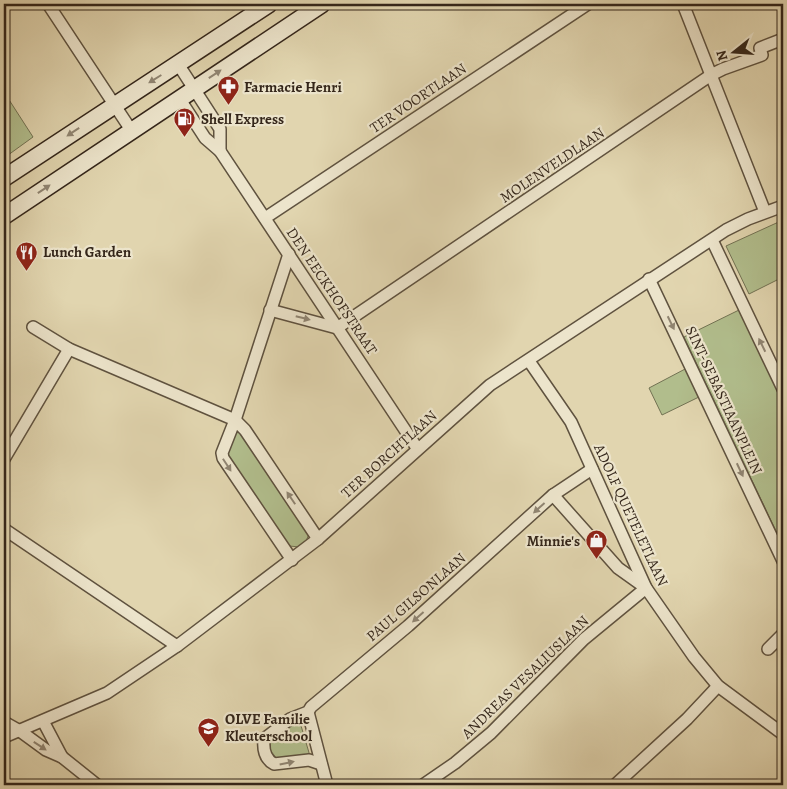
<svg xmlns="http://www.w3.org/2000/svg" width="787" height="789" viewBox="0 0 787 789" font-family="Alegreya,serif">
  <rect width="100%" height="100%" fill="#e1d5af"/>
  <filter id="stains"><feTurbulence type="fractalNoise" baseFrequency=".004" numOctaves="4"/><feColorMatrix values="0 0 0 0 .2 0 0 0 0 .09 0 0 0 0 .02 0 0 0 .5 -.17"/></filter>
  <radialGradient id="worn" r=".72"><stop offset=".6" stop-color="#630" stop-opacity="0"/><stop offset="1" stop-color="#630" stop-opacity=".3"/></radialGradient>
  <g fill="#b1bd8c" stroke="#727253">
    <polygon points="4,92 33,137 4,158"/>
    <polygon points="783,220 783,277 749,294 726,246"/>
    <polygon points="739,310 783,402 783,546 684,337"/>
    <polygon points="687,368 701,396 662,415 649,388"/>
    <polygon points="239,432 243,433 309,534 306,541 300,547 289,546 227,455 234,434"/>
    <polygon points="299,719 310,756 278,760 270,750 271,737"/>
  </g>
  <g fill="none" stroke-linecap="round" stroke-linejoin="round">
    <defs>
      <g id="minor">
        <polyline points="48,4 131,130"/>
        <polyline points="683,4 765,212"/>
        <polyline points="178,64 220,129 220,151"/>
        <polyline points="179,98 205,138 220,151 417,448"/>
        <polyline points="265,218 588,4"/>
        <polyline points="712,240 783,389"/>
        <polyline points="289,254 235,420 222,453 223,458 292,560"/>
        <polyline points="649,279 783,561"/>
        <polyline points="270,310 337,328 711,75 723,69 762,55 760,48 783,39"/>
        <polyline points="33,327 69,349 235,420 245,430 318,539"/>
        <polyline points="529,361 571,422 646,588 694,657 718,686 783,734"/>
        <polyline points="4,459 69,349"/>
        <polyline points="4,529 177,646"/>
        <polyline points="768,649 783,634"/>
        <polyline points="308,712 327,785"/>
        <polyline points="43,721 62,757"/>
        <polyline points="4,722 20,731 46,750 62,757 97,785"/>
        <polyline points="4,737 107,693 177,646 318,539 490,385 726,230 748,219 783,206"/>
        <path d="M321 764 309 760 274 764C265 759 263 749 264 739L290 719 308 712 311 707 408 626 553 495 592 469"/>
        <polyline points="423,785 455,763 491,733 584,639 646,588 618,568 553,495"/>
        <polyline points="615,785 687,719 718,686"/>
      </g>
      <g id="secondary">
        <polyline points="4,178 269,4"/>
        <polyline points="4,216 322,4"/>
      </g>
    </defs>
    <use href="#minor" stroke="#5f523f" stroke-width="14"/>
    <use href="#secondary" stroke="#34261a" stroke-width="19"/>
    <use href="#minor" stroke="#ece4cb" stroke-width="11"/>
    <use href="#secondary" stroke="#ece4cb" stroke-width="16"/>
  </g>
  <defs><path id="oneway-solid" d="M-6-.8H1V-3.2L6.5 0L1 3.2V.8H-6Z" transform="scale(1.25)"/></defs>
  <g fill="#908572">
    <use href="#oneway-solid" transform="translate(215 74) rotate(-34)"/>
    <use href="#oneway-solid" transform="translate(155 79) rotate(148)"/>
    <use href="#oneway-solid" transform="translate(73 132) rotate(146)"/>
    <use href="#oneway-solid" transform="translate(44 189) rotate(-34)"/>
    <use href="#oneway-solid" transform="translate(303 318) rotate(14)"/>
    <use href="#oneway-solid" transform="translate(671 323) rotate(64)"/>
    <use href="#oneway-solid" transform="translate(762 345) rotate(-116)"/>
    <use href="#oneway-solid" transform="translate(227 465) rotate(57)"/>
    <use href="#oneway-solid" transform="translate(740 470) rotate(65)"/>
    <use href="#oneway-solid" transform="translate(291 498) rotate(-124)"/>
    <use href="#oneway-solid" transform="translate(539 508) rotate(138)"/>
    <use href="#oneway-solid" transform="translate(418 617) rotate(138)"/>
    <use href="#oneway-solid" transform="translate(40 746) rotate(33)"/>
    <use href="#oneway-solid" transform="translate(287 763) rotate(-12)"/>
  </g>
  <defs>
    <symbol id="pharmacy-pin" viewBox="-11 -11 22 30"><path d="M0 17L-7.5 6A9.5 9.5 0 1 1 7.5 6Z" fill="#8f2418" stroke="#ece4cb"/><path d="M-2-6h4v4h4v4h-4v4h-4v-4h-4v-4h4Z" fill="#fff"/></symbol>
    <symbol id="fuel-pin" viewBox="-11 -11 22 30"><path d="M0 17L-7.5 6A9.5 9.5 0 1 1 7.5 6Z" fill="#8f2418" stroke="#ece4cb"/><path d="M-5.5-6h7V0h2V4h1.3V-2.5L3-4.5l.8-.8L6-3V5H2.5V1h-1V6h-7ZM-4.2-4.7v3.2H.2V-4.7Z" fill="#fff"/></symbol>
    <symbol id="restaurant-pin" viewBox="-11 -11 22 30"><path d="M0 17L-7.5 6A9.5 9.5 0 1 1 7.5 6Z" fill="#8f2418" stroke="#ece4cb"/><path d="M-5-6h1v4h1v-4h1v4h1v-4h1v5L-1.5 .5V6h-2V.5L-5-1ZM5-6V6H3V1.5H1.5Q1.5-4 5-6Z" fill="#fff"/></symbol>
    <symbol id="shop-pin" viewBox="-11 -11 22 30"><path d="M0 17L-7.5 6A9.5 9.5 0 1 1 7.5 6Z" fill="#8f2418" stroke="#ece4cb"/><path d="M-5-2.5h2.3a2.7 3.5 0 0 1 5.4 0H5L5.5 6h-11ZM-1.5-2.5h3a1.5 2.3 0 0 0-3 0Z" fill="#fff"/></symbol>
    <symbol id="school-pin" viewBox="-11 -11 22 30"><path d="M0 17L-7.5 6A9.5 9.5 0 1 1 7.5 6Z" fill="#8f2418" stroke="#ece4cb"/><path d="M0-5L7-2L0 1L-7-2ZM-4 1L0 2.5L4 1V4Q0 6-4 4Z" fill="#fff"/></symbol>
  </defs>
  <g fill-rule="evenodd">
    <use href="#pharmacy-pin" x="216" y="74" width="25" height="34"/>
    <use href="#fuel-pin" x="172" y="106" width="25" height="34"/>
    <use href="#restaurant-pin" x="14" y="240" width="25" height="34"/>
    <use href="#shop-pin" x="584" y="528" width="25" height="34"/>
    <use href="#school-pin" x="196" y="716" width="25" height="34"/>
  </g>
  <g text-anchor="middle" stroke-width="4.5" stroke-linejoin="round" paint-order="stroke">
    <g font-size="15" font-weight="bold" fill="#34261a" stroke="#ece4cb" text-anchor="start">
      <text x="244" y="92">Farmacie Henri</text>
      <text x="201" y="124">Shell Express</text>
      <text x="43" y="257">Lunch Garden</text>
      <text x="580" y="546" text-anchor="end">Minnie's</text>
      <text x="225" y="724">OLVE Familie<tspan x="225" dy="17">Kleuterschool</tspan></text>
    </g>
    <g font-size="15" fill="#34261a" stroke="#ece4cb">
      <text transform="translate(418 98) rotate(-34)" y="5">TER VOORTLAAN</text>
      <text transform="translate(552 165) rotate(-34)" y="5">MOLENVELDLAAN</text>
      <text transform="translate(332 291) rotate(56)" y="5">DEN EECKHOFSTRAAT</text>
      <text transform="translate(724 400) rotate(65)" y="5">SINT-SEBASTIAANPLEIN</text>
      <text transform="translate(389 454) rotate(-42)" y="5">TER BORCHTLAAN</text>
      <text transform="translate(631 515) rotate(65)" y="5">ADOLF QUETELETLAAN</text>
      <text transform="translate(416 597) rotate(-41)" y="5">PAUL GILSONLAAN</text>
      <text transform="translate(525 677) rotate(-44)" y="5">ANDREAS VESALIUSLAAN</text>
    </g>
  </g>
  <rect width="787" height="789" fill="none" stroke="#e1d5af" stroke-width="20"/>
  <rect x="5" y="5" width="777" height="779" fill="none" stroke="#34261a" stroke-width="2.5"/>
  <rect x="10" y="10" width="767" height="769" fill="none" stroke="#34261a"/>
  <g transform="translate(734 52) rotate(253)" stroke="#ece4cb" stroke-width="4" paint-order="stroke">
  <path d="M0-4L9 19L0 12L-9 19Z" fill="#34261a"/>
  <text y="-8" font-size="14" font-weight="bold" text-anchor="middle" fill="#34261a">N</text>
  </g>
  <rect width="100%" height="100%" filter="url(#stains)"/>
  <rect width="100%" height="100%" fill="url(#worn)"/>
</svg>
